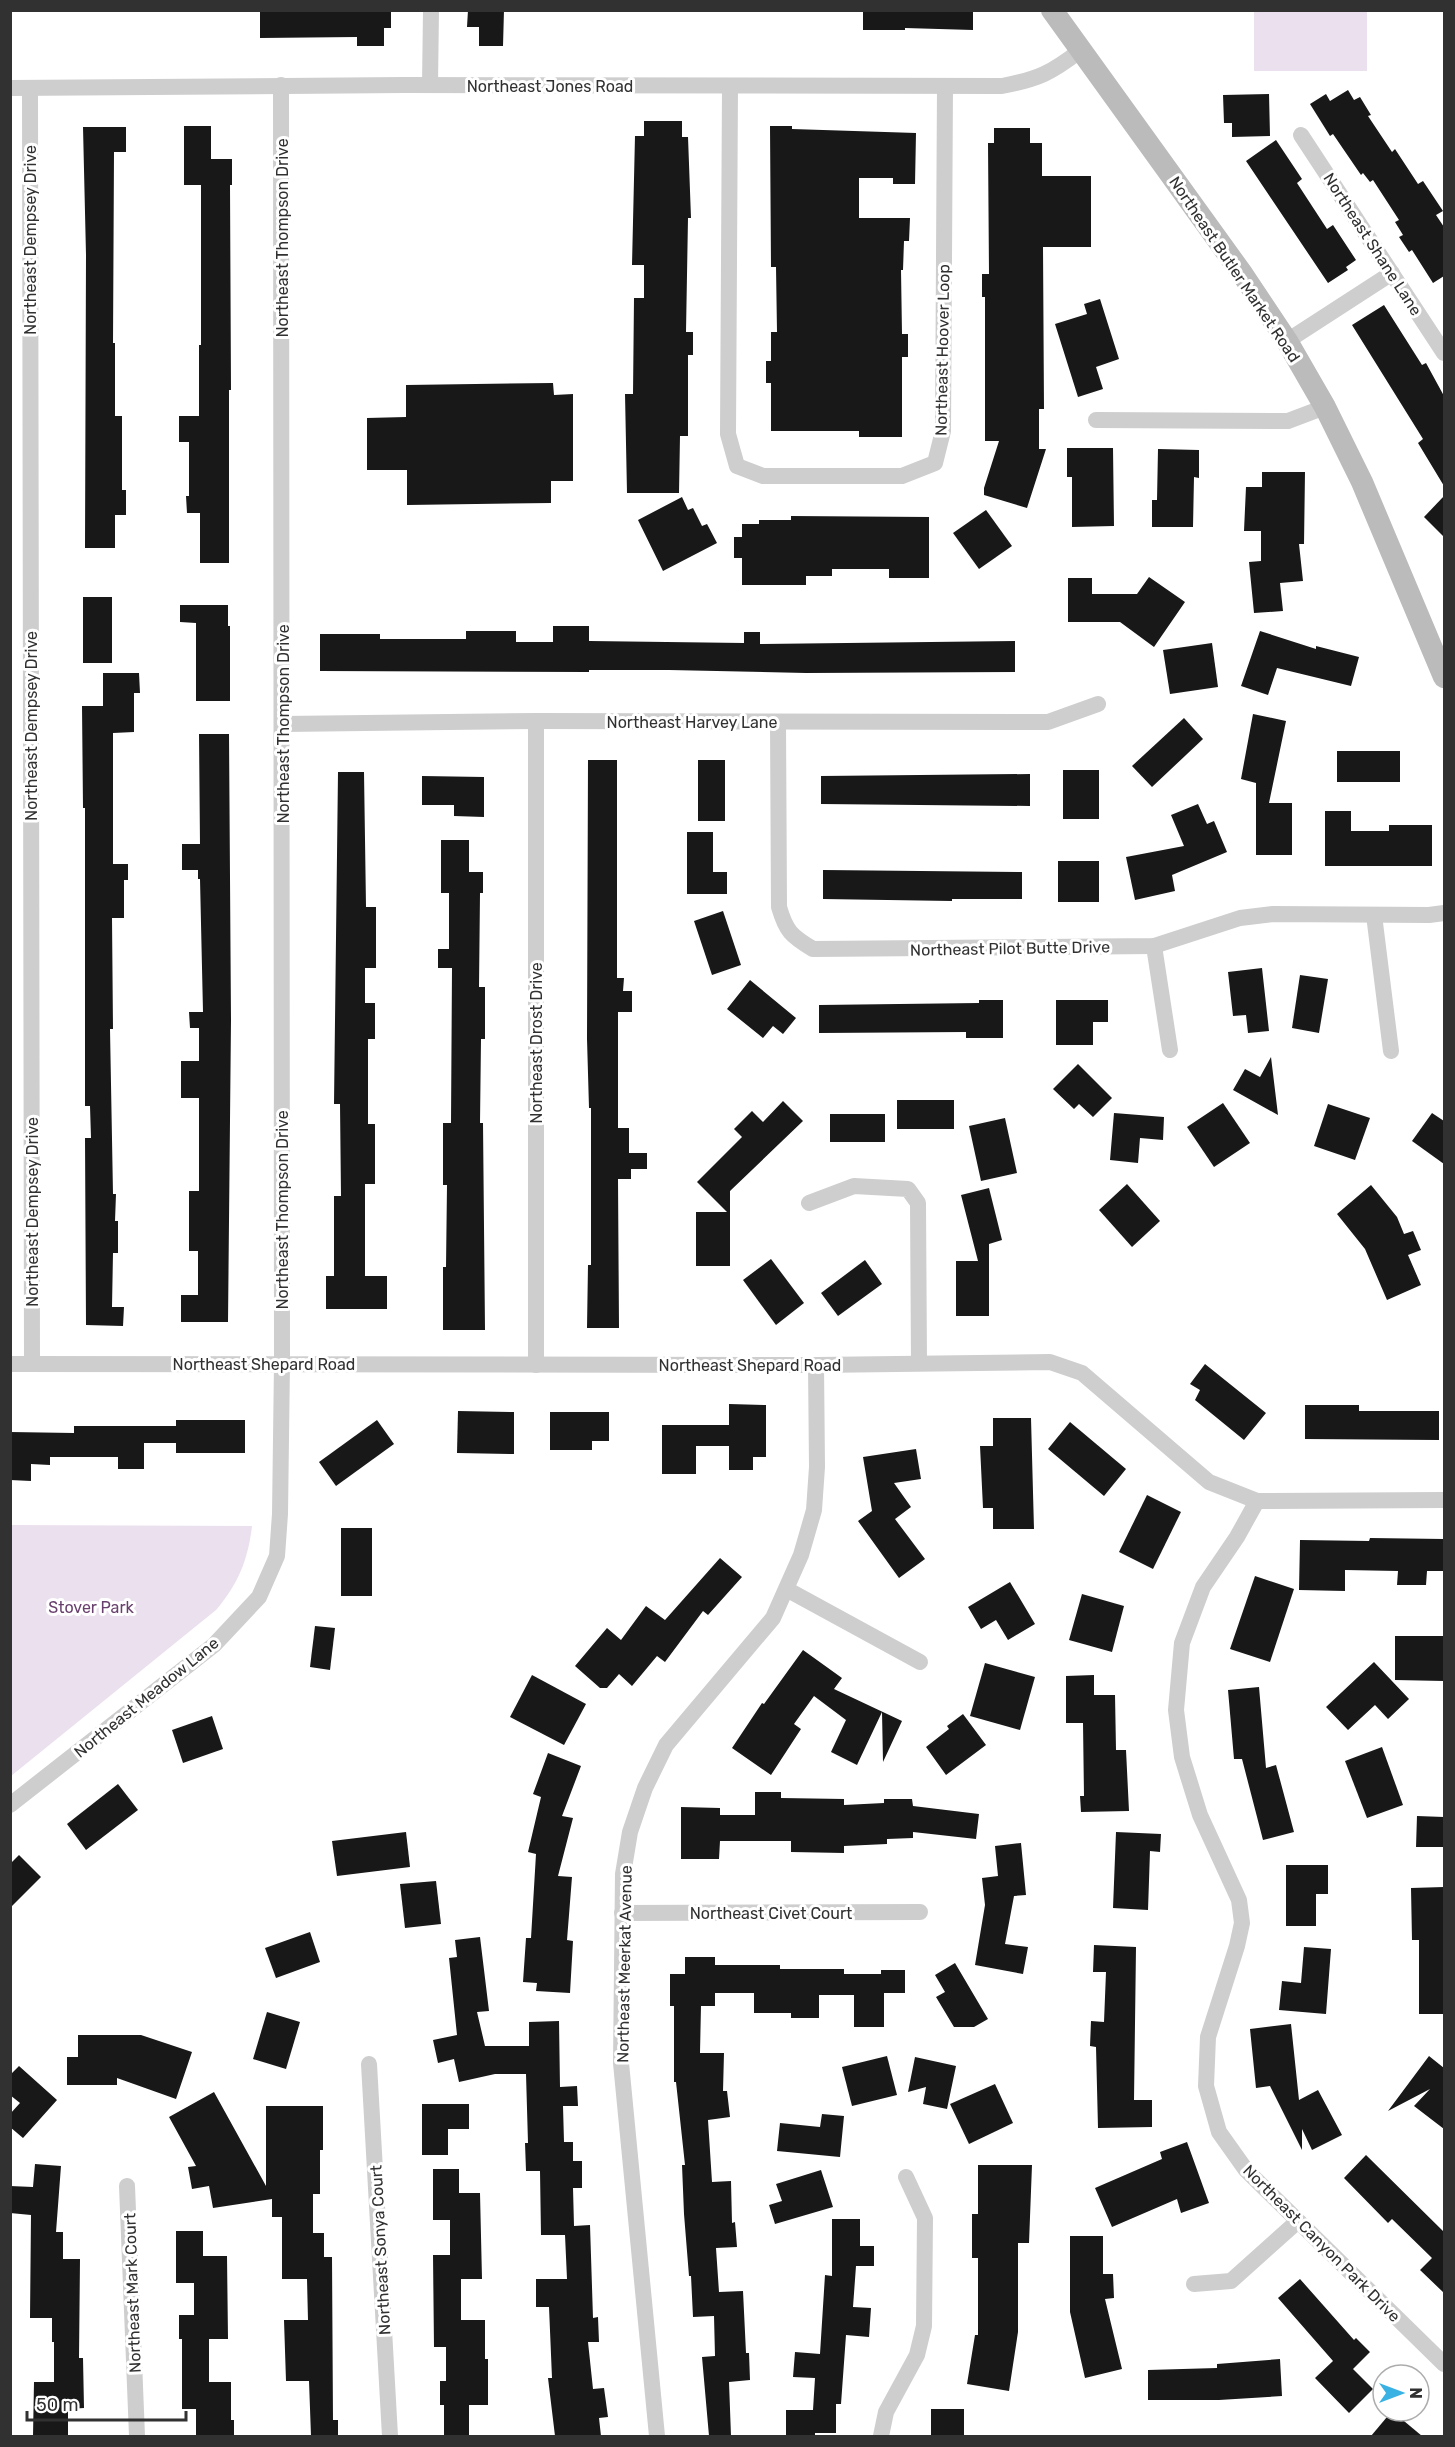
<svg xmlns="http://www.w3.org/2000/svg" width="1455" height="2447" viewBox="0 0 1455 2447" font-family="Rubik,sans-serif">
  <rect width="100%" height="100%" fill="#fff"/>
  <g fill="#ebe0ee">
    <rect x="1254" y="11" width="113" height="60"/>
    <path d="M11 1525 252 1526C248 1560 238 1584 216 1610L11 1776Z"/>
  </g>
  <g fill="#181818">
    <polygon points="260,10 391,10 391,28 384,28 384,46 357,46 357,37 260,38"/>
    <polygon points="468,10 504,10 503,46 479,46 479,27 467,27"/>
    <polygon points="863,10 973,10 973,30 905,28 905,30 863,30"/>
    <polygon points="1348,90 1354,100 1360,97 1371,115 1368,116 1392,152 1395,149 1418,184 1423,181 1443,211 1436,215 1444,227 1444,276 1433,283 1412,250 1409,252 1399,237 1403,235 1395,222 1399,220 1373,180 1370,182 1363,173 1361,175 1333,134 1330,136 1310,104 1326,94 1330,101"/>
    <polygon points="1269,94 1270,136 1232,137 1232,123 1224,123 1223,95"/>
    <polygon points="644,121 682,121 682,137 688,137 691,218 688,218 686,332 693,332 693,355 688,355 688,436 680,436 679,493 627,493 625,394 633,394 634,298 644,298 644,265 632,265 635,136 644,136"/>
    <polygon points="184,126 211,126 211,159 232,159 232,185 230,185 231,390 229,390 229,563 200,563 200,513 187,513 186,496 189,496 189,442 179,442 179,416 199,416 199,345 201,345 201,185 184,185"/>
    <polygon points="770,126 792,126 792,129 916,133 915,184 893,184 893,178 859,178 859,218 910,218 909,241 904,241 903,270 901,270 902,334 908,334 908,357 902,357 902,437 859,437 859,431 771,431 771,383 766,383 766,361 771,361 771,332 777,332 776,267 771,267"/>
    <polygon points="83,127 126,127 126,152 114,152 113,343 115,343 115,416 122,416 122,490 126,490 126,515 115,515 115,548 85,548 86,255"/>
    <polygon points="994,128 1030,128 1030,143 1042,143 1042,176 1091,176 1091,247 1043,247 1044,409 1039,409 1039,449 1046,449 1027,508 984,495 984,488 999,441 985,441 985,297 982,297 982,274 989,274 988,143 994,143"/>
    <polygon points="1276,140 1302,179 1297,183 1327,229 1333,225 1356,260 1346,267 1348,270 1328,283 1246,161"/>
    <polygon points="1100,299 1119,359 1096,367 1103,389 1078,397 1055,324 1087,314 1084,304"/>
    <polygon points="1384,305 1422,365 1426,363 1444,396 1444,486 1418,443 1423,439 1352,325"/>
    <polygon points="553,383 554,395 573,394 573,481 551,481 551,503 407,505 407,470 367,470 367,418 406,417 406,385"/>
    <polygon points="1067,448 1113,448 1114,526 1072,527 1072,477 1067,477"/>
    <polygon points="1158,449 1199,450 1199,478 1194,477 1193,527 1152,527 1152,500 1157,500"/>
    <polygon points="1262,472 1305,472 1304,544 1299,544 1303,581 1280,583 1283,611 1254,613 1249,562 1261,561 1261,531 1244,531 1246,487 1262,487"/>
    <polygon points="1444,496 1444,537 1424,517"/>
    <polygon points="682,497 688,510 693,508 702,526 707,524 717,543 663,571 638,520"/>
    <polygon points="986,510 1012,546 979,569 953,533"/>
    <polygon points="791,516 929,517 929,578 889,578 889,569 832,569 832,576 806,576 806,585 742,585 742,558 734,558 734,537 742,537 742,524 759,524 759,520 791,520"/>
    <polygon points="1149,577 1185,602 1154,647 1120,622 1068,622 1068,578 1092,578 1092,594 1137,594"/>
    <rect x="83" y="597" width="29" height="66"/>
    <polygon points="180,605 228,605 228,626 230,626 230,701 196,701 196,623 180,622"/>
    <polygon points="553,626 589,626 589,641 744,643 744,632 760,632 760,644 1015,641 1015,672 806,673 669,670 589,670 589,672 320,671 320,634 380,634 380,639 466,639 466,631 516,631 516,642 553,642"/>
    <polygon points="1260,631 1316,649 1316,646 1359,657 1351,686 1277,668 1268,695 1241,686"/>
    <polygon points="1212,643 1218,687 1170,694 1163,650"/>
    <polygon points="103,673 139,673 140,693 134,693 134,732 113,733 113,864 128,864 128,880 124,880 124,918 112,918 113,1029 110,1029 113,1194 116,1194 115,1221 118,1221 118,1253 113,1253 112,1307 124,1307 123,1326 86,1325 85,1138 91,1138 90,1106 85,1106 85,808 83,808 82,706 103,706"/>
    <polygon points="1253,714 1286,721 1269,803 1292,803 1292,855 1256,855 1256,783 1241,779"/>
    <polygon points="1184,718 1203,739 1152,787 1132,766"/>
    <polygon points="199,734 229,734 231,1020 228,1322 181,1322 181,1295 198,1295 198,1251 189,1251 189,1191 199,1191 199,1098 181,1098 181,1061 199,1061 199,1028 190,1028 189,1012 203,1012 200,879 198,879 198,870 182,870 182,844 200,844"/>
    <rect x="1337" y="751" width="63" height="31"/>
    <polygon points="588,760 617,760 617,978 624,978 623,991 632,991 632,1012 618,1012 618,1128 629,1128 629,1153 647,1153 647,1169 631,1169 631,1179 618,1179 619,1328 587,1328 588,1265 591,1265 591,1108 589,1108 587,1039"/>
    <rect x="698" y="760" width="27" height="61"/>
    <rect x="1063" y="770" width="36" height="49"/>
    <polygon points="338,772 364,772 366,907 376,907 376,968 365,968 365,1003 375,1003 375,1039 368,1039 368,1124 375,1124 375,1184 365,1184 365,1276 387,1276 387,1309 326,1309 326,1276 334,1276 334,1196 341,1196 340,1104 334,1104"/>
    <polygon points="1030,774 1030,806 821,804 821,776"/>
    <polygon points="422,776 484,777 484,817 454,816 454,805 422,805"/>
    <polygon points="1198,804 1207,824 1214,821 1227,852 1172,875 1175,891 1135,900 1126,857 1184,846 1171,815"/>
    <polygon points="1325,811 1351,811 1351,831 1389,831 1389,825 1432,825 1432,866 1325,866"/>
    <polygon points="687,832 713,832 713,872 727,872 727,894 687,894"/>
    <polygon points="441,840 469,840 469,872 483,872 483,893 480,893 479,987 485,987 485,1039 481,1039 480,1123 483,1123 485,1330 443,1330 443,1267 446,1267 447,1185 443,1185 443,1123 451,1123 452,968 438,968 438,949 449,949 449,893 441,893"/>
    <rect x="1058" y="861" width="41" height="41"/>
    <polygon points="823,870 1022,872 1022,899 952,899 952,901 823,899"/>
    <polygon points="723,911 741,965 712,975 694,921"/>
    <polygon points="1262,968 1269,1031 1248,1033 1246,1015 1233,1016 1228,972"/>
    <polygon points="1300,975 1328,979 1319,1033 1292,1028"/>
    <polygon points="750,980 796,1018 783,1034 773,1026 763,1038 727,1009"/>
    <polygon points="979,1000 1003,1000 1003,1038 966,1038 966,1032 819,1033 819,1005 979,1003"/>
    <polygon points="1056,1000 1108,1000 1108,1022 1093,1022 1093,1045 1056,1045"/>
    <polygon points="1271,1057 1278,1115 1233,1090 1245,1069 1260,1077"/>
    <polygon points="1078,1064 1112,1098 1093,1117 1079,1104 1074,1109 1053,1089"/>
    <rect x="897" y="1100" width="57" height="29"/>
    <polygon points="783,1101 803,1121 730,1191 730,1266 696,1266 696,1212 727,1212 697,1182 742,1137 734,1129 752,1111 763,1122"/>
    <polygon points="1223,1103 1250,1143 1214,1167 1187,1127"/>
    <polygon points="1328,1104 1370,1118 1355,1160 1314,1146"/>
    <polygon points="1114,1113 1164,1117 1163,1140 1140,1138 1138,1163 1110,1160"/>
    <polygon points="1432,1113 1444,1121 1444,1164 1412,1141"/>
    <rect x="830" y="1114" width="55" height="28"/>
    <polygon points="1005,1118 1017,1173 981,1181 969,1126"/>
    <polygon points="1127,1184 1160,1221 1132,1247 1099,1210"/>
    <polygon points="1371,1185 1397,1217 1404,1234 1413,1231 1421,1250 1408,1255 1421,1285 1387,1300 1365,1249 1337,1214"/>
    <polygon points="989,1188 1002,1240 989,1244 989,1316 956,1316 956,1261 978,1261 961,1195"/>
    <polygon points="771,1259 804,1303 776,1325 743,1280"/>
    <polygon points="865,1260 882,1284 838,1316 821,1293"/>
    <polygon points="1205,1364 1266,1413 1244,1440 1195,1400 1200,1390 1190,1384"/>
    <polygon points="729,1404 766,1405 766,1457 753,1457 753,1470 729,1470 729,1446 696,1446 696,1474 662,1474 662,1425 729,1425"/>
    <polygon points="1305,1405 1359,1405 1359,1411 1439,1411 1439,1440 1305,1439"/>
    <polygon points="458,1411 514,1412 514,1454 457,1453"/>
    <polygon points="550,1412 609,1412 609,1441 592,1441 592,1450 550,1450"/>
    <polygon points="993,1418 1031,1418 1034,1529 993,1529 993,1508 983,1508 980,1446 993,1446"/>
    <polygon points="176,1420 245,1420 245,1453 176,1453 176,1443 144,1443 144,1469 118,1469 118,1457 50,1457 50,1465 31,1464 31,1481 10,1480 10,1432 74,1433 74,1426 176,1426"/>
    <polygon points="377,1420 394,1444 336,1486 319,1462"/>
    <polygon points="1070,1422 1126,1469 1104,1496 1048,1449"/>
    <polygon points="916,1449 921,1479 894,1483 911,1507 895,1519 925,1559 899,1578 858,1521 872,1511 863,1457"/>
    <polygon points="1147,1495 1181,1512 1153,1569 1119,1552"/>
    <rect x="341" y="1528" width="31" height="68"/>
    <polygon points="1370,1538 1444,1539 1444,1571 1427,1571 1426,1585 1397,1585 1398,1571 1345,1570 1345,1591 1299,1590 1300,1540 1369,1541"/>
    <polygon points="720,1558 742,1577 708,1615 703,1611 665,1662 657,1656 632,1686 619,1674 607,1688 600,1688 575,1666 607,1628 621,1640 646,1606 665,1620"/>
    <polygon points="1255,1576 1294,1589 1270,1662 1230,1649"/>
    <polygon points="1010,1582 1035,1624 1008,1640 996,1620 981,1629 968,1607"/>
    <polygon points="1082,1594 1124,1606 1112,1652 1069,1640"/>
    <polygon points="315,1626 335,1628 330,1670 310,1667"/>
    <polygon points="1395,1636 1444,1636 1444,1681 1395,1680"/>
    <polygon points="803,1650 842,1678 834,1689 902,1721 883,1762 882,1712 857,1765 831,1752 846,1720 814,1696 794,1724 801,1729 771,1775 732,1748 762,1703 764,1704"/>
    <polygon points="1374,1662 1409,1699 1388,1719 1375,1705 1348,1730 1326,1707"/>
    <polygon points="985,1663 1035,1677 1020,1730 970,1716"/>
    <polygon points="532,1675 586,1704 564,1745 510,1717"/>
    <polygon points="1094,1675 1094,1695 1115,1695 1116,1750 1126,1750 1129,1811 1081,1812 1080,1796 1084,1796 1083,1723 1066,1723 1066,1676"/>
    <polygon points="1259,1687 1266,1768 1276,1765 1294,1832 1263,1840 1242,1759 1234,1759 1228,1690"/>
    <polygon points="963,1714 986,1745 946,1775 926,1747 949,1729 947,1726"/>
    <polygon points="212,1716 223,1749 183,1763 172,1730"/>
    <polygon points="1382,1747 1403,1805 1367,1818 1345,1761"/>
    <polygon points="548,1753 581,1766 562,1816 573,1818 558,1876 572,1877 567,1940 573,1941 570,1993 536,1991 537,1983 523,1982 526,1938 531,1938 536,1854 528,1852 541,1797 533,1794"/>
    <polygon points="118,1784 138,1810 86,1850 67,1824"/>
    <polygon points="755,1792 781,1792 781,1798 844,1799 844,1805 884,1803 884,1799 912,1799 913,1806 979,1814 976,1839 913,1832 913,1838 887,1839 887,1844 844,1846 844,1853 791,1852 791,1841 720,1841 719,1859 681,1859 681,1807 720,1808 720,1815 755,1815"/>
    <polygon points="1417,1816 1444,1817 1444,1847 1416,1847"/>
    <polygon points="406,1832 410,1867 337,1876 332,1841"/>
    <polygon points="1116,1832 1161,1834 1160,1852 1150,1851 1148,1910 1113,1908"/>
    <polygon points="1021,1843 1026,1895 1014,1896 1005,1944 1028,1947 1023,1974 975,1965 985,1905 982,1878 998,1876 995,1846"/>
    <polygon points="19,1855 41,1877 10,1908 10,1864"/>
    <polygon points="1286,1865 1328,1865 1328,1894 1316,1894 1316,1926 1286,1926"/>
    <polygon points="436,1881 441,1924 405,1928 400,1884"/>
    <polygon points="1444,1887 1444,2014 1419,2014 1419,1940 1412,1940 1411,1888"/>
    <polygon points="310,1932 320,1962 276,1978 265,1948"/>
    <polygon points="480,1937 489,2011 477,2012 485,2046 529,2046 529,2022 559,2021 560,2087 577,2086 578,2106 563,2106 564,2142 573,2142 573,2161 582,2161 582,2188 573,2188 574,2226 590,2225 593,2318 598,2317 599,2342 588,2342 593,2389 604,2388 608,2417 599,2418 601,2436 555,2436 548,2378 552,2378 549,2307 536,2307 536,2279 567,2279 565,2235 541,2235 540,2171 526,2171 525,2143 528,2143 526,2074 495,2074 459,2082 454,2059 438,2063 433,2040 457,2035 449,1958 457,1957 455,1940"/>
    <polygon points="1094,1945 1136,1947 1134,2100 1152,2100 1152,2127 1098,2128 1096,2047 1090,2046 1091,2021 1104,2022 1106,1972 1093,1972"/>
    <polygon points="1304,1947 1331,1949 1326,2014 1279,2010 1282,1981 1301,1983"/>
    <polygon points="685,1957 715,1957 715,1965 780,1965 780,1969 844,1969 844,1974 881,1974 881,1970 905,1970 905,1993 884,1993 884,2027 854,2027 854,1995 819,1995 819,2018 791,2018 791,2013 754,2013 754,1993 715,1993 715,2006 701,2006 700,2053 724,2053 723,2091 727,2091 730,2117 708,2120 712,2182 731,2181 732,2223 735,2222 737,2247 716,2248 719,2292 743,2291 746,2353 749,2353 750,2380 729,2382 731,2436 709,2436 702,2357 715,2356 714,2316 693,2317 691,2276 689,2276 684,2214 682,2165 685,2165 676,2082 674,2082 674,2006 670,2006 670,1974 685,1974"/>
    <polygon points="955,1963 988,2019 974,2027 954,2027 936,1997 945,1992 935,1975"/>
    <polygon points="267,2012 300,2022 286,2069 253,2059"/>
    <polygon points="1291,2024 1299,2100 1318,2090 1342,2135 1312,2150 1302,2129 1302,2150 1270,2086 1256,2088 1250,2029"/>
    <polygon points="78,2035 141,2035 192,2052 176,2099 117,2078 117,2085 67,2085 67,2057 78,2057"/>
    <polygon points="887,2056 897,2095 852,2106 842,2067"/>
    <polygon points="1429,2056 1444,2068 1444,2129 1414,2106 1430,2089 1388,2111"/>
    <polygon points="915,2057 956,2066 947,2109 923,2104 926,2087 908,2092"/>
    <polygon points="19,2066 57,2100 23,2138 10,2127 10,2114 20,2103 10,2095 10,2075"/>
    <polygon points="995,2084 1013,2123 969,2144 950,2104"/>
    <polygon points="214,2092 266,2186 266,2106 323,2106 323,2150 320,2150 320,2194 313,2194 313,2233 324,2233 324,2257 332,2257 333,2420 338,2420 338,2436 311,2436 309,2381 286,2381 284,2320 308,2320 307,2279 282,2279 282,2217 272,2217 272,2199 213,2208 209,2186 192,2189 188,2167 196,2166 169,2117"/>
    <polygon points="422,2104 469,2104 469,2129 448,2129 448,2155 422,2155"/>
    <polygon points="822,2114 844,2116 840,2157 777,2151 780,2123 820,2127"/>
    <polygon points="1187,2142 1209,2203 1181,2213 1177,2199 1112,2227 1095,2188 1162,2159 1160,2152"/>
    <polygon points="1366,2155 1444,2232 1444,2293 1420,2270 1432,2258 1392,2219 1388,2223 1344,2178"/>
    <polygon points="35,2164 61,2166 56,2232 63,2232 63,2259 80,2259 79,2358 83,2358 84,2408 68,2409 68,2436 33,2436 34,2382 54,2382 54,2342 52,2342 52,2318 30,2318 31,2215 10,2213 10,2186 33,2187"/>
    <polygon points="978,2165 1032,2165 1029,2243 1018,2243 1018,2332 1009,2391 967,2384 975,2335 978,2335 978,2258 972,2258 972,2214 978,2214"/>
    <polygon points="433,2169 459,2169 459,2193 480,2193 482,2279 461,2279 461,2320 485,2320 485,2359 488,2359 488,2405 469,2405 469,2436 444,2436 444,2405 440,2405 440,2381 446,2381 446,2347 434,2347 433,2255 450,2255 450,2220 433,2220"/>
    <polygon points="821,2170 833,2207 775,2224 769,2205 782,2201 776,2184"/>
    <polygon points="832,2219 860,2219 860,2246 874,2246 874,2266 856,2266 853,2307 871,2308 869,2337 846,2335 841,2404 836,2404 836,2433 815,2433 815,2436 786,2436 786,2410 813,2410 815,2378 793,2377 795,2352 820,2354 825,2275 832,2276"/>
    <polygon points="176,2231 203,2231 203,2256 227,2256 228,2339 209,2339 209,2382 231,2382 231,2420 234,2420 234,2436 196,2436 196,2409 182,2409 182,2339 179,2339 179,2315 194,2315 194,2283 176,2283"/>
    <polygon points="1070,2236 1103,2236 1103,2274 1113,2274 1114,2298 1105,2299 1122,2369 1085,2378 1070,2312"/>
    <polygon points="1300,2279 1354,2340 1356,2338 1370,2352 1353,2369 1373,2389 1349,2413 1315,2378 1333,2361 1278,2298"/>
    <polygon points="1280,2359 1282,2396 1219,2400 1148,2400 1148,2370 1217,2368 1217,2364"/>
    <rect x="931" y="2409" width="33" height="27"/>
    <polygon points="1392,2411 1422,2436 1371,2436"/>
  </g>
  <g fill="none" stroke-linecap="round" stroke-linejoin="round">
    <g stroke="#cecece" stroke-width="16">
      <polyline points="430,85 431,10"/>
      <polyline points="730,87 728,434 737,466 763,476 902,476 935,463 943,431 945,86"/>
      <path d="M10 88 404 85 1002 86C1039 79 1051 73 1081 50"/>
      <polyline points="30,88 32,1363"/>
      <polyline points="1301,135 1444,353"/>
      <polyline points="1287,341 1392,273"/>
      <polyline points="1096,420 1288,421 1325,407"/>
      <polyline points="536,721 536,1365"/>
      <path d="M778 722 779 907C786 931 791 936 813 949L1154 946 1240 918 1273 914 1429 915 1444 913"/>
      <polyline points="283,724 536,721 1048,722 1098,704"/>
      <polyline points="1374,915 1391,1051"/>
      <polyline points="1154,946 1170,1050"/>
      <polyline points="809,1203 854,1186 908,1189 918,1203 919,1363"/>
      <polyline points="10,1364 816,1365 1050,1362 1082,1373 1209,1482 1257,1501 1444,1500"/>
      <polyline points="1257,1501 1237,1537 1203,1587 1182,1643 1176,1710 1182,1757 1200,1815 1239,1900 1242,1923 1237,1946 1208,2037 1206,2086 1219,2132 1246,2170 1444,2364"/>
      <polyline points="788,1590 920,1662"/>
      <polyline points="10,1805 214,1645 259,1597 277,1556 280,1514 282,1363 281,85"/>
      <polyline points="622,1913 920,1912"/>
      <polyline points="369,2064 390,2436"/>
      <polyline points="127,2186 137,2436"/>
      <polyline points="1194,2284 1231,2281 1298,2221"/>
      <polyline points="657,2436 621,2063 623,1874 630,1832 645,1788 666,1745 773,1618 801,1555 814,1510 817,1467 816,1365"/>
      <polyline points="881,2436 886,2412 917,2355 924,2326 925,2218 906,2177"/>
    </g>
    <polyline stroke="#bbb" stroke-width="22" points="1052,10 1243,275 1287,341 1325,407 1362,482 1444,677"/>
  </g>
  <g text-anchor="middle" stroke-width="6" stroke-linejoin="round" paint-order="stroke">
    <g font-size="16" fill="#313131" stroke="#fff">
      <text x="550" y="92">Northeast Jones Road</text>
      <text transform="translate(282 238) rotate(-90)" y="6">Northeast Thompson Drive</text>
      <text transform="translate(30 240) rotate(-90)" y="6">Northeast Dempsey Drive</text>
      <text transform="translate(1373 244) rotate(57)" y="6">Northeast Shane Lane</text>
      <text transform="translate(1235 269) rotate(56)" y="6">Northeast Butler Market Road</text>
      <text transform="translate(942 350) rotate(-89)" y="6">Northeast Hoover Loop</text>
      <text x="692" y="728">Northeast Harvey Lane</text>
      <text transform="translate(283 724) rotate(-90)" y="6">Northeast Thompson Drive</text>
      <text transform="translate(31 726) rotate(-90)" y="6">Northeast Dempsey Drive</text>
      <text transform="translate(1010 948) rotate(-1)" y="6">Northeast Pilot Butte Drive</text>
      <text transform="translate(536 1043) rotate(-90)" y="6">Northeast Drost Drive</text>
      <text transform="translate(282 1210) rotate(-90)" y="6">Northeast Thompson Drive</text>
      <text transform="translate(32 1212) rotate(-90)" y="6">Northeast Dempsey Drive</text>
      <text x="264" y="1370">Northeast Shepard Road</text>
      <text x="750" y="1371">Northeast Shepard Road</text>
      <text transform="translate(146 1697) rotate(-39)" y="6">Northeast Meadow Lane</text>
      <text x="771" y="1919">Northeast Civet Court</text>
      <text transform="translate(624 1964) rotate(-89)" y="6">Northeast Meerkat Avenue</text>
      <text transform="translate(1322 2243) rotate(45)" y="6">Northeast Canyon Park Drive</text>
      <text transform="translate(380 2250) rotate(-93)" y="6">Northeast Sonya Court</text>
      <text transform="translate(132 2293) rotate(-92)" y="6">Northeast Mark Court</text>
    </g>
    <g font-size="16" fill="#683f6d" stroke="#fff">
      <text x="91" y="1613">Stover Park</text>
    </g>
  </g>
  <rect width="1455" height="2447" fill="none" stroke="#313131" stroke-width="24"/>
  <g transform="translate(1401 2393) rotate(90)"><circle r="28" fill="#ffffff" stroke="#adadad" stroke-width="1.5"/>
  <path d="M0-4.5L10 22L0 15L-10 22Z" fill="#39b2e3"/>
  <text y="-9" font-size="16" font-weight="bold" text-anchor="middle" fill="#313131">N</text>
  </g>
  <path d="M27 2411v9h159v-9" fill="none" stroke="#313131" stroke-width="3"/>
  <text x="36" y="2411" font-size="18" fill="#313131" stroke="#ffffff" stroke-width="4.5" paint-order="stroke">50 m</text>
</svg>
